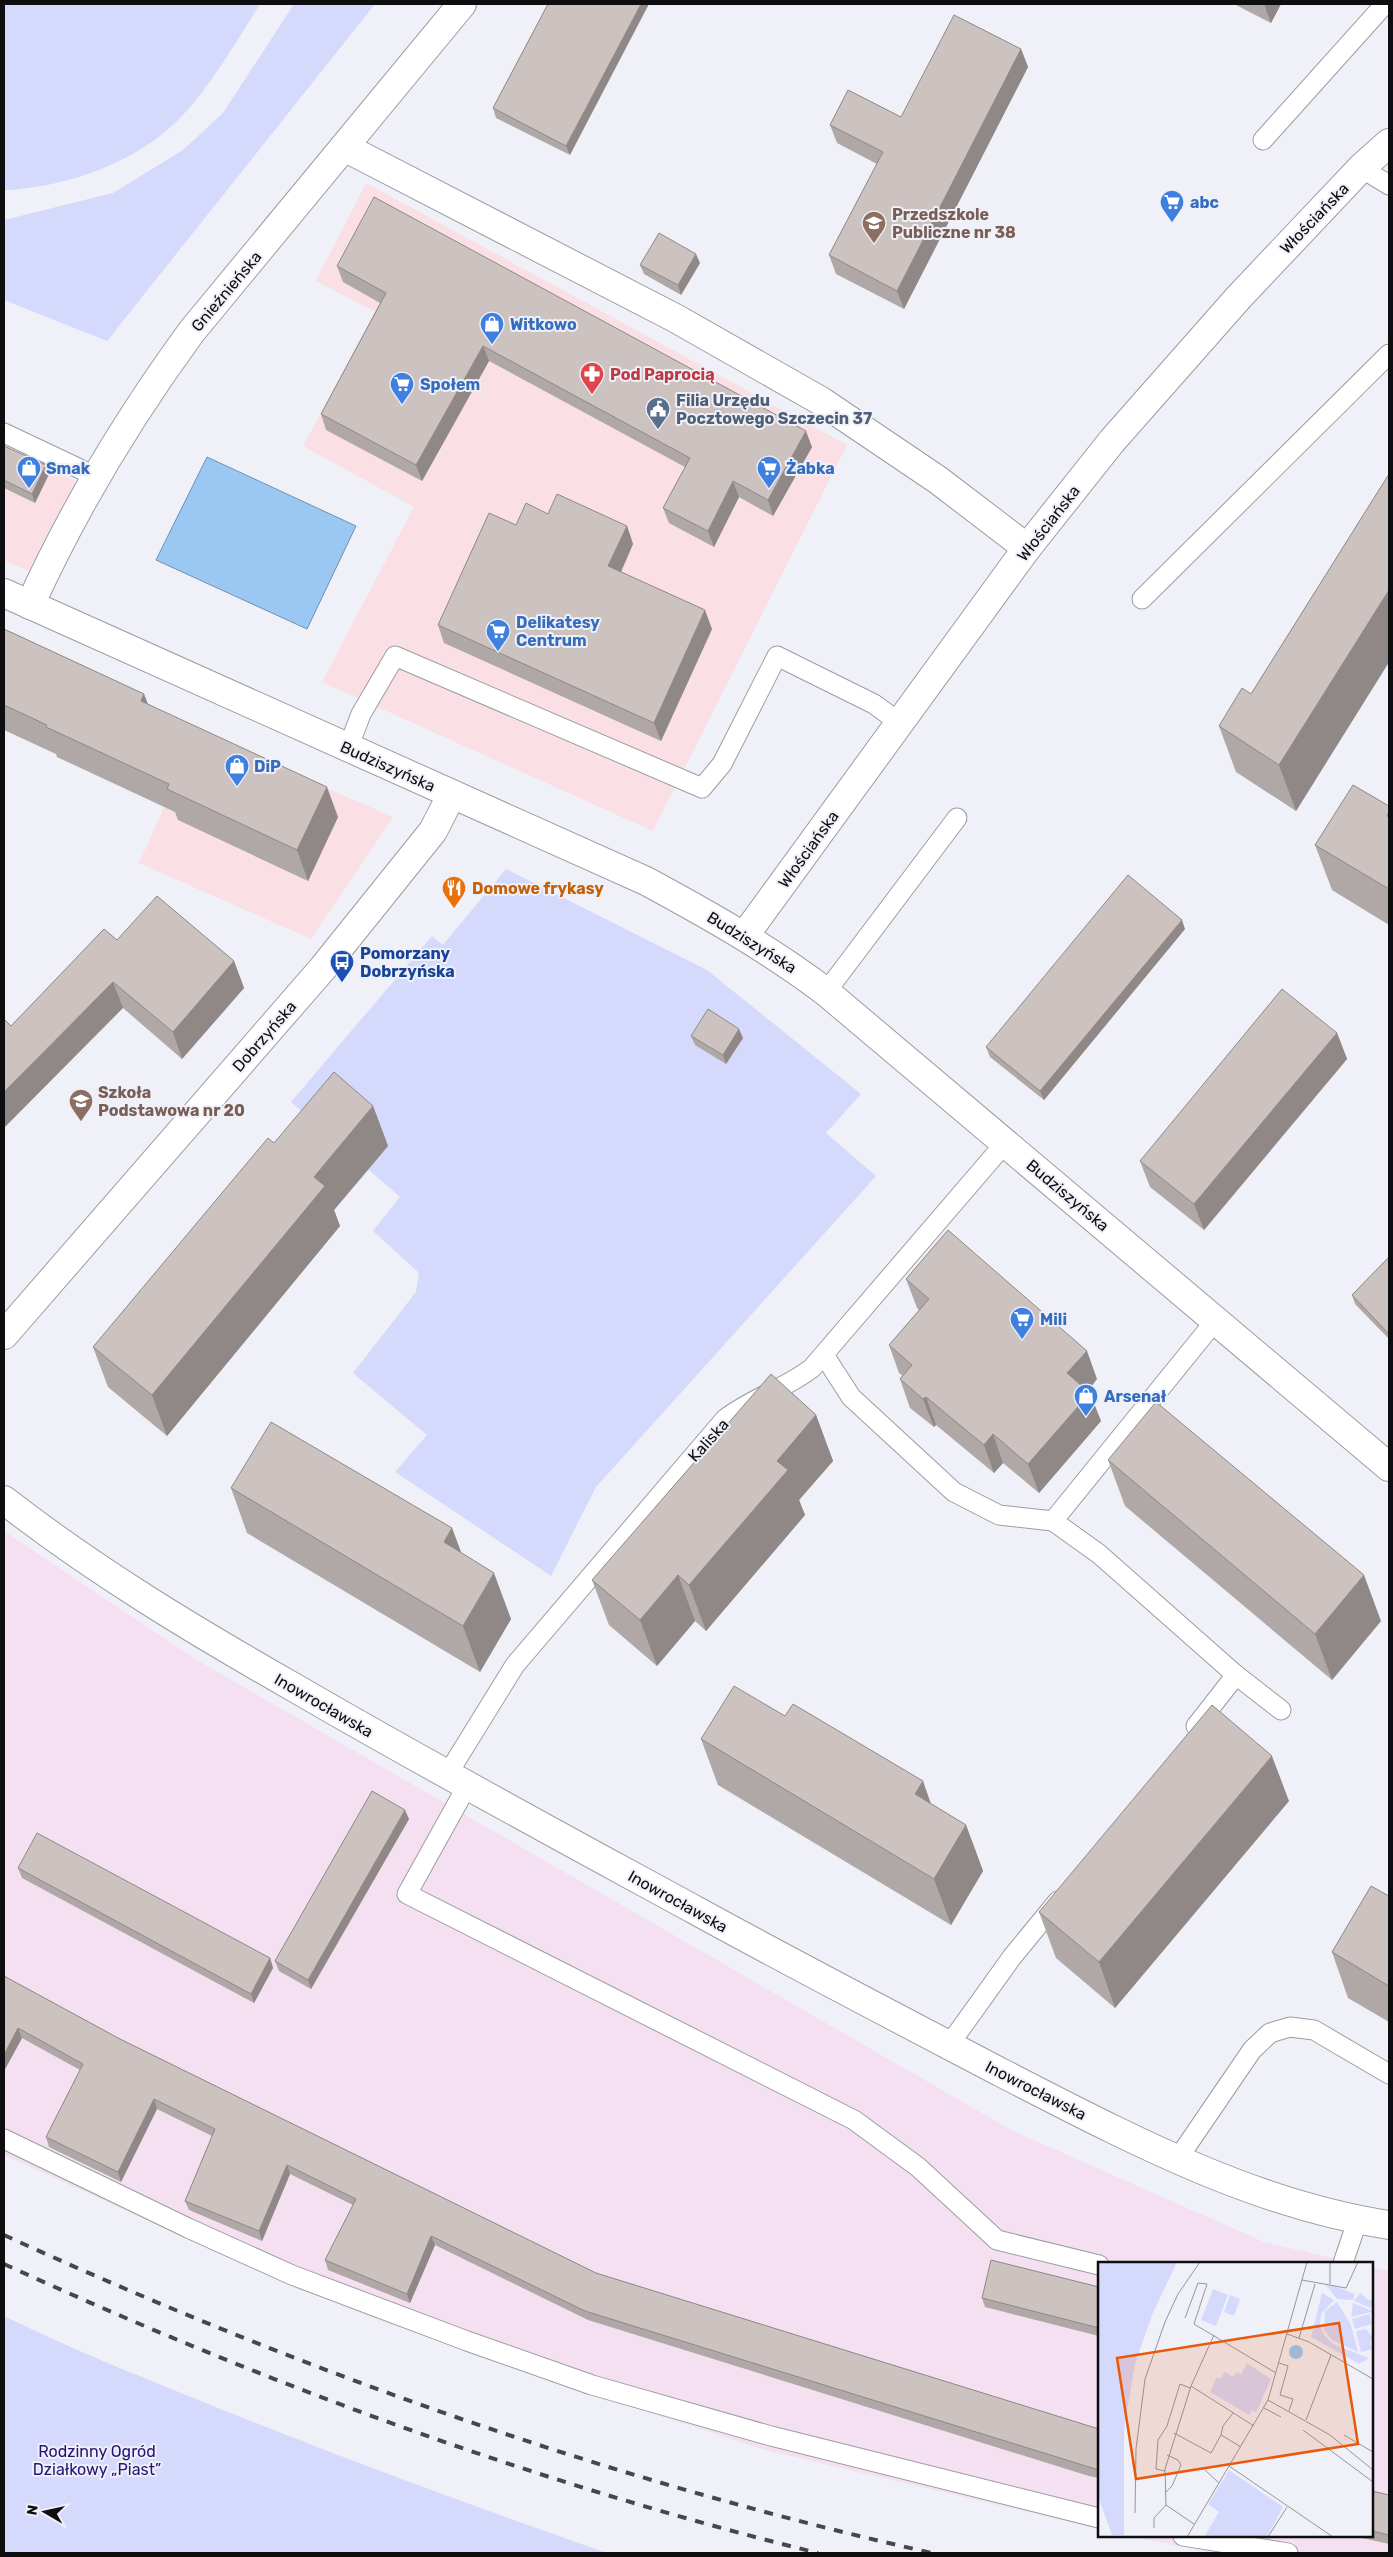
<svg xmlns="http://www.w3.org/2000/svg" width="1393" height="2557" viewBox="0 0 1393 2557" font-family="Rubik,sans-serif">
  <rect width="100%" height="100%" fill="#eff0f8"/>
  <g fill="#fadfe5">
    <polygon points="366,183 847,445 653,831 322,682 414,507 303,446 376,312 316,281"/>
    <polygon points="4,448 79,483 33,573 4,560"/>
    <polygon points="198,732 393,817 311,939 139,863"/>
  </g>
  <g fill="#f4e0f0">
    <polygon points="4,1531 195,1659 1013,2131 1264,2242 1354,2263 1099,2263 1099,2529 765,2450 593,2394 369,2317 231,2258 4,2155"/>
    <polygon points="1372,2267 1389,2271 1389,2553 1215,2553 1127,2536 1372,2536"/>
  </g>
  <g fill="#d5d9fc">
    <path d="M4 4H260C236 42 213 83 182 116 139 162 67 187 6 190H4Z"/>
    <polygon points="294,4 375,4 107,341 4,300 4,220 113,193 183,150 223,113"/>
    <polygon points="506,869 707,970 861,1094 826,1133 876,1176 596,1487 551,1576 395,1472 427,1435 353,1373 416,1292 419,1273 373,1231 400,1197 291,1102 432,936 443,945"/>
    <path d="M4 2316C75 2351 149 2380 223 2410 350 2461 478 2508 607 2553H4Z"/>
  </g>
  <polygon fill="#9ac8f3" stroke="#7090af" points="207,457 356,526 307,629 156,560"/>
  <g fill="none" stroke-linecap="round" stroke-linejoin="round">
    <defs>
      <g id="service">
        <polyline points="1263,140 1385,4"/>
        <polyline points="1361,168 1389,185"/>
        <polyline points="4,433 97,477"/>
        <polyline points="1142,599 1389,354"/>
        <polyline points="348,748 361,714 395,656 702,788 722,764 777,656 874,704 900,723"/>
        <polyline points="826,992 957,818"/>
        <polyline points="824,1355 851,1397 954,1492 999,1515 1053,1521"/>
        <polyline points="1236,1675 1281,1710"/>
        <polyline points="1196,1726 1236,1675 1099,1554 1053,1521 1215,1321"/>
        <path d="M447 1775 515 1665 725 1419C752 1398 785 1389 812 1368L1006 1142"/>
        <polyline points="467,1786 407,1894 854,2120 918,2167 997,2240 1099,2265"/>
        <polyline points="949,2045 1012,1957 1058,1901"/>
        <polyline points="4,2139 188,2228 292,2275 467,2341 592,2385 771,2436 1099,2518"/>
        <polyline points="1177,2160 1252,2050 1270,2033 1290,2027 1314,2030 1389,2074"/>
        <polyline points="1343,2263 1358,2219"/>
        <polyline points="1183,2536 1288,2553"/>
      </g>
      <g id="minor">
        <polyline points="344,147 675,318 821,401 938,480 1027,548"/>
        <path d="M4 593 646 881C709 915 769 949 826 992L1389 1467"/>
        <path d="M30 605C74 508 129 417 192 331L462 4"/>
        <polyline points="745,935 1027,548 1112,441 1239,297 1361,168 1389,143"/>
        <polyline points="4,1335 323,968 433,831 452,794"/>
        <path d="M4 1500C95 1571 195 1631 295 1688 427 1765 561 1837 695 1910 797 1966 899 2019 1002 2073 1125 2136 1251 2204 1389 2225"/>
      </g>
    </defs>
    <use href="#service" stroke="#9b9da4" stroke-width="21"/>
    <use href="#minor" stroke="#9b9da4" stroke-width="30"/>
    <use href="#service" stroke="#fff" stroke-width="19"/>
    <use href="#minor" stroke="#fff" stroke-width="28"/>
    <g stroke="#46474b" stroke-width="4" stroke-dasharray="9 9" stroke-linecap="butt">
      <path d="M4 2235C303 2372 611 2481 932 2553"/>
      <path d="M4 2264C266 2384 537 2484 818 2553"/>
    </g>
  </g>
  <g fill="#afa8a6">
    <polygon points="548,4 570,155 496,118 493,108"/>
    <polygon points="1234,4 1281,4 1271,23"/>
    <polygon points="1021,49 1028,67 904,309 836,274 829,255 877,164 837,143 830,125 901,117"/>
    <polygon points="700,263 681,295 644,274 640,265"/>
    <polygon points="337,266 812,447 773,516 739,497 714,547 669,523 663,508 685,467 489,361 422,481 326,430 321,414 380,303 343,282"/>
    <polygon points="4,446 49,474 35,503 4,488"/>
    <polygon points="1389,474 1389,662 1296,811 1236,772 1219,726 1251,694"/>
    <polygon points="548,514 627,526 633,544 621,572 712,629 661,741 444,643 438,625 516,525"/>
    <polygon points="4,629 144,694 148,704 338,817 308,881 178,820 175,812 57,757 56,754 4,730"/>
    <polygon points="1389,806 1389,925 1332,890 1315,845"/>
    <polygon points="1185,929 1044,1100 990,1057 986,1047"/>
    <polygon points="117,940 234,961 244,988 182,1059 123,1008 11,1026"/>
    <polygon points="1337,1033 1347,1059 1204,1230 1150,1187 1140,1161"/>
    <polygon points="691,1036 743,1038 726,1064 695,1045"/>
    <polygon points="373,1106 388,1146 334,1210 340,1226 167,1436 108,1387 93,1347 274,1143"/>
    <polygon points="1389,1257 1389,1339 1355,1304 1352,1295"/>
    <polygon points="906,1279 1097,1379 1088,1391 1101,1421 1039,1493 1003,1463 994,1473 936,1425 934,1427 910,1408 900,1379 903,1376 899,1373 889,1345 919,1310 917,1308"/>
    <polygon points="816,1415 833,1461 799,1500 805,1515 706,1631 695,1621 657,1666 609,1625 592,1580"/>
    <polygon points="1108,1460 1381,1621 1332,1680 1125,1506"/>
    <polygon points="231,1488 452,1528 461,1552 511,1619 480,1672 247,1533"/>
    <polygon points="701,1739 931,1804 966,1825 983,1871 951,1925 718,1785"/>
    <polygon points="1289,1801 1115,2008 1056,1958 1039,1912"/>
    <polygon points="409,1819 311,1989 279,1971 275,1961"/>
    <polygon points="18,1868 270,1958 273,1968 254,2003 22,1878"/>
    <polygon points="1389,1896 1389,2022 1348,1998 1332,1952"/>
    <polygon points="4,1976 120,2039 596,2273 1099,2429 1099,2478 1089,2476 588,2320 435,2245 410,2303 328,2270 325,2260 353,2205 290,2174 262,2241 189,2210 185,2201 212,2136 157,2109 121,2182 49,2147 46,2137 80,2070 22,2038 4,2071"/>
    <polygon points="1099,2287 1099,2336 985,2307 982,2298"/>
    <polygon points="1372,2491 1389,2495 1389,2544 1353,2536 1372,2536"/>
  </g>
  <g fill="#8f8887">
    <polygon points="641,4 649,4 570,155 566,146"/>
    <polygon points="1264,4 1281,4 1271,23"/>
    <polygon points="1021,49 1028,67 904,309 897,291"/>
    <polygon points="696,254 700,263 681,295 678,285"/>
    <polygon points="483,346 489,361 422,481 416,465"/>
    <polygon points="806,431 812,447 773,516 768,500"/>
    <polygon points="46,465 49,474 35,503 32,494"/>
    <polygon points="733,481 739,497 714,547 708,531"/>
    <polygon points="627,526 633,544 615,585 608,566"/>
    <polygon points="1389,590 1389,662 1296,811 1279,765"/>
    <polygon points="705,610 712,629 661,741 654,723"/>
    <polygon points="144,694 155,725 141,701"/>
    <polygon points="327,787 338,817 308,881 297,850"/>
    <polygon points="1182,920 1185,929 1044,1100 1040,1091"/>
    <polygon points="234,961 244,988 182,1059 173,1032"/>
    <polygon points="113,982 123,1008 4,1128 4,1092"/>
    <polygon points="739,1029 743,1038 726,1064 723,1055"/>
    <polygon points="1337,1033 1347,1059 1204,1230 1194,1204"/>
    <polygon points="373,1106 388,1146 334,1210 340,1226 167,1436 152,1395 314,1177"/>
    <polygon points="1087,1351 1097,1379 1078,1402 1067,1373"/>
    <polygon points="1090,1393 1101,1421 1039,1493 1028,1464"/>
    <polygon points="926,1397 936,1425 934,1427 923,1399"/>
    <polygon points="816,1415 833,1461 799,1500 805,1515 706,1631 689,1585 777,1461"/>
    <polygon points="993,1434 1003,1463 994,1473 984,1445"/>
    <polygon points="452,1528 469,1574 444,1542"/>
    <polygon points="494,1573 511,1619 480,1672 463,1626"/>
    <polygon points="678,1575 695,1621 657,1666 640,1620"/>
    <polygon points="1364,1575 1381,1621 1332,1680 1315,1634"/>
    <polygon points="1272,1756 1289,1801 1115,2008 1099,1962"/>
    <polygon points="923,1781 939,1827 915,1794"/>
    <polygon points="405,1810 409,1819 311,1989 308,1980"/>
    <polygon points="966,1825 983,1871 951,1925 934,1879"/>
    <polygon points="270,1958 273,1968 254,2003 251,1994"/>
    <polygon points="18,2028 22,2038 4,2071 4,2055"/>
    <polygon points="154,2099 157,2109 121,2182 118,2172"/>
    <polygon points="287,2165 290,2174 262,2241 259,2231"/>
    <polygon points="431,2236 435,2245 410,2303 407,2294"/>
  </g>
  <g fill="#ccc3c1" stroke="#8f8887">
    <polygon points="548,4 641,4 566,146 493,108"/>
    <polygon points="954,15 1021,49 897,291 829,255 883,152 830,125 848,90 901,117"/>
    <polygon points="374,197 806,431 768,500 733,481 708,531 663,508 690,458 483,346 416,465 321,414 386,293 337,266"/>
    <polygon points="659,233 696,254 678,285 640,265"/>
    <polygon points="4,446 46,465 32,494 4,480"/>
    <polygon points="1389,474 1389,590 1279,765 1219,726 1242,688 1251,694"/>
    <polygon points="557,494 627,526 608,566 705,610 654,723 438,625 489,513 516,525 526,503 548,514"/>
    <polygon points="4,629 144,694 141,701 327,787 297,850 167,789 169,784 46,727 47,725 4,705"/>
    <polygon points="1353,785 1389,806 1389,812 1387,816 1389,817 1389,889 1315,845"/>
    <polygon points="1128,875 1182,920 1040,1091 986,1047"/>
    <polygon points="157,896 234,961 173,1032 113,982 4,1092 4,1019 11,1026 104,929 117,940"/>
    <polygon points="1282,989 1337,1033 1194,1204 1140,1161"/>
    <polygon points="708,1009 739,1029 723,1055 691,1036"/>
    <polygon points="334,1072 373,1106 314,1177 325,1186 152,1395 93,1347 268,1138 274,1143"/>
    <polygon points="948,1230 1087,1351 1067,1373 1090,1393 1028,1464 993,1434 984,1445 926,1397 923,1399 900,1379 912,1365 889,1345 929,1299 906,1279"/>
    <polygon points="1389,1257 1389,1334 1352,1295"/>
    <polygon points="771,1374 816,1415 777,1461 788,1470 689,1585 678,1575 640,1620 592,1580"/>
    <polygon points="1156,1402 1364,1575 1315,1634 1108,1460"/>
    <polygon points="271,1422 452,1528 444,1542 494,1573 463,1626 231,1488"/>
    <polygon points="734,1686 785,1716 793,1704 923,1781 915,1794 966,1825 934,1879 701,1739"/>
    <polygon points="1212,1705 1272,1756 1099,1962 1039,1912"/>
    <polygon points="372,1791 405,1810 308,1980 275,1961"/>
    <polygon points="37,1833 270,1958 251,1994 18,1868"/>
    <polygon points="1371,1886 1389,1896 1389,1986 1332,1952"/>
    <polygon points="4,1976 120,2039 596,2273 1099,2429 1099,2470 1086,2466 585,2311 431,2236 407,2294 325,2260 356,2199 287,2165 259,2231 185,2201 215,2129 154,2099 118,2172 46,2137 83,2064 18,2028 4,2055"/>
    <polygon points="991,2260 1099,2287 1099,2328 982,2298"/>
    <polygon points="1372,2491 1389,2495 1389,2535 1372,2531"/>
  </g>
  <defs>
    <symbol id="supermarket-pin" viewBox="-11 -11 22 30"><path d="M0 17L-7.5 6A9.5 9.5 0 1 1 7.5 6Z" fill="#3f7fe0" stroke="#eff0f8"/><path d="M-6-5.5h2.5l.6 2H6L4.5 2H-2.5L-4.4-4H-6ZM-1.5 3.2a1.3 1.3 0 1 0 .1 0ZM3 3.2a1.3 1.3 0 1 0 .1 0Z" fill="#fff"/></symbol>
    <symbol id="school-pin" viewBox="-11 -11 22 30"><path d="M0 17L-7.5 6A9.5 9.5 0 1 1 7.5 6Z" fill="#8d6e63" stroke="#eff0f8"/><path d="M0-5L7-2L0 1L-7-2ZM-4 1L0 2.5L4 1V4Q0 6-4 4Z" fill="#fff"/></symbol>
    <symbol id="shop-pin" viewBox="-11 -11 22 30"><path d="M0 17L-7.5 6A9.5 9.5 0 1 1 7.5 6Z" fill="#3f7fe0" stroke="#eff0f8"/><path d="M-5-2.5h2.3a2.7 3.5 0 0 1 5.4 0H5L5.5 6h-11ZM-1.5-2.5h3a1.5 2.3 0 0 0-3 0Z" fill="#fff"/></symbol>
    <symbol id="pharmacy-pin" viewBox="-11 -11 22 30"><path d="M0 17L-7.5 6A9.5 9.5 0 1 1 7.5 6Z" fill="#e0444e" stroke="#eff0f8"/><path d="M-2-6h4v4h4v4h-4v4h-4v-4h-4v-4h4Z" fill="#fff"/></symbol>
    <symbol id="civic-pin" viewBox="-11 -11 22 30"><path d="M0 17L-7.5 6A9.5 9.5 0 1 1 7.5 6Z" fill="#5c6f8a" stroke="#eff0f8"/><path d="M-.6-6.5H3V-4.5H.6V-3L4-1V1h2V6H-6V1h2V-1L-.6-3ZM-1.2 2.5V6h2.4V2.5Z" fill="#fff"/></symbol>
    <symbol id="restaurant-pin" viewBox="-11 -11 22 30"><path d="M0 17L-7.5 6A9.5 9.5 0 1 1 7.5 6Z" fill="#e8710a" stroke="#eff0f8"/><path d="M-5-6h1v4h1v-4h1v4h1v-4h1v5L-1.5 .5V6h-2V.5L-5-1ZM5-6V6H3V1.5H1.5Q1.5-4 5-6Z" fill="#fff"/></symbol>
    <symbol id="bus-pin" viewBox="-11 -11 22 30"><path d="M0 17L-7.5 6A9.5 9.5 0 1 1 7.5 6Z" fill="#1a4fb4" stroke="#eff0f8"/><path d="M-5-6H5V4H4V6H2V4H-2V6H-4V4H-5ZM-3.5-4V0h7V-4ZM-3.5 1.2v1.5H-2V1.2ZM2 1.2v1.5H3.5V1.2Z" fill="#fff"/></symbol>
  </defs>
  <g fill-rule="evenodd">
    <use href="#supermarket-pin" x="1158" y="188" width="28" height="38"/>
    <use href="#school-pin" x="860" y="209" width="28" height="38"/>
    <use href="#shop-pin" x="478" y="310" width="28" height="38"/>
    <use href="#pharmacy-pin" x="578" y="360" width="28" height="38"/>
    <use href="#supermarket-pin" x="388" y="370" width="28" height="38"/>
    <use href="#civic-pin" x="644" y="395" width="28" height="38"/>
    <use href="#shop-pin" x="15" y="454" width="28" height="38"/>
    <use href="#supermarket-pin" x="755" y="454" width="28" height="38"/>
    <use href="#supermarket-pin" x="484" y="617" width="28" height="38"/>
    <use href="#shop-pin" x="223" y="752" width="28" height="38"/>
    <use href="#restaurant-pin" x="440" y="874" width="28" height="38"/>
    <use href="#bus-pin" x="328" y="948" width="28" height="38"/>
    <use href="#school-pin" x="67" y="1087" width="28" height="38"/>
    <use href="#supermarket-pin" x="1008" y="1305" width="28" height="38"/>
    <use href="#shop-pin" x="1072" y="1382" width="28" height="38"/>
  </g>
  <g text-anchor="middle" stroke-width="4" stroke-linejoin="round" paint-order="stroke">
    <g font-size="16" font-weight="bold" fill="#366cbe" stroke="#eff0f8" text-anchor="start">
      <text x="1190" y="208">abc</text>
      <text x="510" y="330">Witkowo</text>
      <text x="420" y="390">Społem</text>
      <text x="46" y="474">Smak</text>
      <text x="786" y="474">Żabka</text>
      <text x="516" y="628">Delikatesy<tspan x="516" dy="18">Centrum</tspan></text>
      <text x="254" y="772">DiP</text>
      <text x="1040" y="1325">Mili</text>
      <text x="1104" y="1402">Arsenał</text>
    </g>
    <g font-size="16" font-weight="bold" fill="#785e54" stroke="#eff0f8" text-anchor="start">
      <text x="892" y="220">Przedszkole<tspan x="892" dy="18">Publiczne nr 38</tspan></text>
      <text x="98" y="1098">Szkoła<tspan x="98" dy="18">Podstawowa nr 20</tspan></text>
    </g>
    <g font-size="16" fill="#0e0e11" stroke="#eff0f8">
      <text transform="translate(1314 218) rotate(-46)" y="6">Włościańska</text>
      <text transform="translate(226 291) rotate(-50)" y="6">Gnieźnieńska</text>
      <text transform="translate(1048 523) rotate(-52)" y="6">Włościańska</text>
      <text transform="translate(388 766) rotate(24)" y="6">Budziszyńska</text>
      <text transform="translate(808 849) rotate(-54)" y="6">Włościańska</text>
      <text transform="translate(752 942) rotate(32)" y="6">Budziszyńska</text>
      <text transform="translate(264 1036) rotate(-49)" y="6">Dobrzyńska</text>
      <text transform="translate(1068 1195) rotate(40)" y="6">Budziszyńska</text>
      <text transform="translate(708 1440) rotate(-48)" y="6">Kaliska</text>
      <text transform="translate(324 1705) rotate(30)" y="6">Inowrocławska</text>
      <text transform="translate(678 1901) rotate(29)" y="6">Inowrocławska</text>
      <text transform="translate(1036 2090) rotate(27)" y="6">Inowrocławska</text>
    </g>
    <g font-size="16" font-weight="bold" fill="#be3a42" stroke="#eff0f8" text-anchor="start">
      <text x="610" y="380">Pod Paprocią</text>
    </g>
    <g font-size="16" font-weight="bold" fill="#4e5e75" stroke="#eff0f8" text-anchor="start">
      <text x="676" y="406">Filia Urzędu<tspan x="676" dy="18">Pocztowego Szczecin 37</tspan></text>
    </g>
    <g font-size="16" font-weight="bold" fill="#c56008" stroke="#eff0f8" text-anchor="start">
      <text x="472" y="894">Domowe frykasy</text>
    </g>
    <g font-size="16" font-weight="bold" fill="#164399" stroke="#eff0f8" text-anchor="start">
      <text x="360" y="959">Pomorzany<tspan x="360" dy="18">Dobrzyńska</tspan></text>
    </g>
    <g font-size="16" fill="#26137b" stroke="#eff0f8">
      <text x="97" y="2457">Rodzinny Ogród<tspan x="97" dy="18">Działkowy „Piast”</tspan></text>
    </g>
  </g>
  <g transform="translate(1098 2262)">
    <rect width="275" height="275" fill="#eff0f8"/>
    <path d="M79 0 54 53 37 102 26 167V273H14L0 234V1ZM228 23H234L257 32 255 38 239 37ZM115 27 130 33 118 64 103 58ZM224 31 236 38 223 52 222 64 226 73 235 82 271 96 261 102 213 75ZM262 31 270 38 275 37V47L256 39ZM132 33 142 37 136 54 126 50ZM239 40 253 63 260 90 234 78 226 68 227 49ZM255 41 275 49V57L273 50 253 55ZM271 52 274 62 257 67 254 57ZM268 67 275 76 272 81 275 87 263 90 258 69ZM149 101 173 117 158 151 154 148 151 153 112 130 119 115 122 117 127 110 135 115 139 110 143 112ZM131 208 185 245 169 275H106L121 250 110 242Z" fill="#d5d9fc"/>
    <path d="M191 90a7 7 0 1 1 14 0a7 7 0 1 1-14 0Z" fill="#9ac8f3"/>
    <path fill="none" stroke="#95969c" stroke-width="1" d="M204 18 248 26 260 0M232 22V0M87 56 100 21 109 22 96 62 178 111M189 72 211 80 275 117M201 76 217 22M181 101 190 104 182 133 195 137 191 149M93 124 156 164M170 138 232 173 275 208M166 146 183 155M208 158 233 93M205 168 275 220M76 171 113 191 123 173 143 185M123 173 125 164 135 151M246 173 275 190M131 204 235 275M107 208 121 221M67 209 58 207 60 178 69 164 82 122 92 126M67 231 74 224 83 203 80 198 69 193M37 251 38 187 47 117 67 60 80 32 102 0M96 262 68 243 67 207 93 124 116 73M56 266V256L68 243M89 275 170 138 209 0M170 275 189 245"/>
    <path fill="#e8590c" fill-opacity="0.15" stroke="#e8590c" stroke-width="2.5" d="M241 61 260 182 38 217 19 96Z"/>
    <rect width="275" height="275" fill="none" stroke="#0e0e11" stroke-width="2.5"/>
  </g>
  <rect width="1393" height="2557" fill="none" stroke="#0e0e11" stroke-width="10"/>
  <g transform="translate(45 2512) rotate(279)" stroke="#eff0f8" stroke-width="4" paint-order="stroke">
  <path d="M0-4L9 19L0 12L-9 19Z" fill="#0e0e11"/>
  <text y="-8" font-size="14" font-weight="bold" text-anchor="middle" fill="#0e0e11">N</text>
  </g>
</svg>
